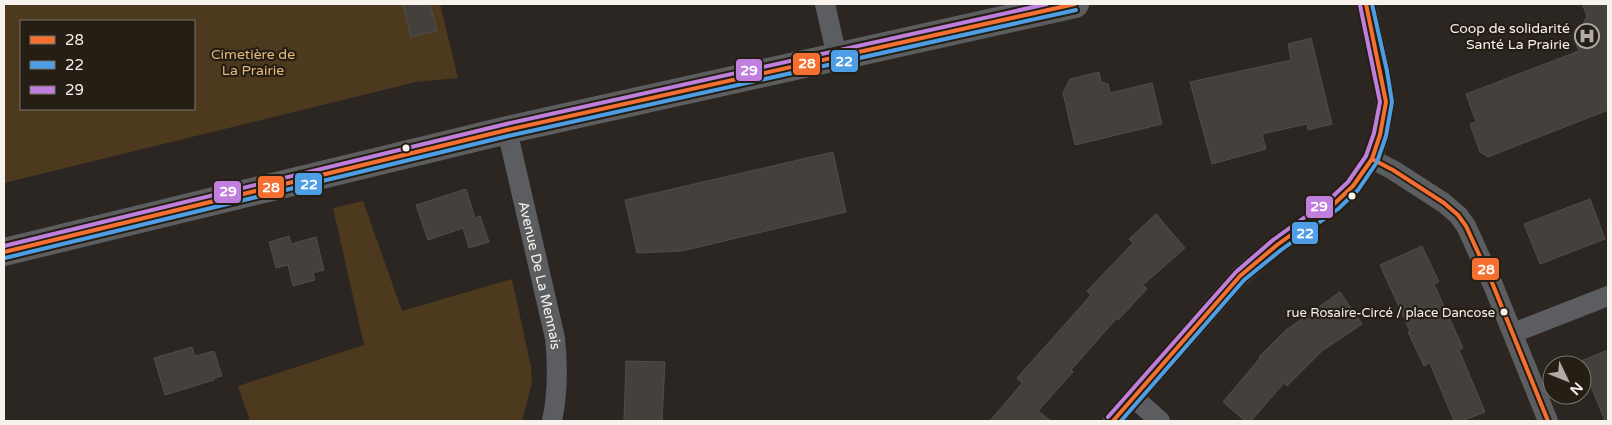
<svg xmlns="http://www.w3.org/2000/svg" width="1612" height="425" viewBox="0 0 1612 425" font-family="'Varela Round',sans-serif">
  <rect width="100%" height="100%" fill="#2b2621"/>
  <g fill="#4d3a1e" fill-rule="evenodd">
    <path d="M4 4H440L458 78 416 82 4 183ZM21 21H194V109H21Z"/>
    <polygon points="363,201 402,311 512,279 531,367 532,383 522,421 250,421 238,386 364,345 333,208"/>
  </g>
  <g fill="#44403c" stroke="#514d49">
    <polygon points="403,4 430,4 437,31 411,37"/>
    <polygon points="1582,4 1608,4 1608,110 1488,157 1480,152 1470,124 1476,122 1466,94 1579,51 1575,41 1587,16"/>
    <polygon points="1311,38 1332,124 1308,130 1307,124 1262,134 1266,149 1212,164 1190,82 1291,60 1288,44"/>
    <polygon points="1099,72 1101,82 1108,84 1110,93 1152,83 1162,124 1075,145 1063,93 1070,79"/>
    <polygon points="833,152 846,212 682,251 637,253 625,200"/>
    <polygon points="466,189 475,218 480,216 489,242 469,248 463,228 428,240 416,205"/>
    <polygon points="1590,199 1605,239 1540,264 1524,224"/>
    <polygon points="1156,214 1185,248 1143,285 1147,289 1118,320 1116,319 1071,370 1073,372 1038,411 1051,421 990,421 1022,383 1017,378 1091,295 1087,291 1133,243 1129,239"/>
    <polygon points="289,236 291,244 316,237 324,270 313,273 315,280 293,286 288,265 276,268 269,242"/>
    <polygon points="1422,246 1439,282 1434,284 1463,348 1459,350 1485,412 1462,421 1454,421 1430,363 1424,366 1408,332 1410,331 1380,265"/>
    <polygon points="1340,292 1362,324 1322,351 1287,386 1284,383 1251,421 1245,421 1223,402 1260,358 1259,357 1286,330"/>
    <polygon points="192,347 195,356 214,351 222,376 214,378 214,380 165,395 154,358"/>
    <polygon points="1608,350 1608,421 1605,421 1581,361"/>
    <polygon points="626,361 665,362 662,421 624,421"/>
  </g>
  <g fill="none" stroke-linecap="round" stroke-linejoin="round">
    <g stroke="#5b5d60" stroke-width="20">
      <polyline points="825,4 837,57"/>
      <path id="s1" d="M507 130 555 338C558 367 558 393 552 421"/>
      <polyline points="1372,159 1393,170 1444,203 1458,215 1466,226 1493,285 1548,421"/>
      <polyline points="1513,333 1608,296"/>
      <polyline points="1133,397 1160,421"/>
      <polyline points="1113,421 1240,276 1277,245 1334,204 1353,186 1372,159 1380,135 1386,102 1381,72 1366,4"/>
    </g>
    <polyline stroke="#5b5d5f" stroke-width="28" points="4,252 507,130 1075,4"/>
    <defs>
      <g id="bus-1">
        <polyline points="1372,159 1393,170 1444,203 1458,215 1466,226 1493,285 1548,421"/>
        <polyline points="4,252 507,130 1075,4"/>
        <polyline points="1113,421 1240,276 1277,245 1334,204 1353,186 1372,159 1380,135 1386,102 1366,4"/>
      </g>
      <g id="bus-2">
        <polyline points="5,258 508,136 1076,10"/>
        <polyline points="1121,421 1244,280 1281,250 1338,209 1358,190 1377,162 1386,136 1392,102 1387,71 1372,4"/>
      </g>
      <g id="bus-3">
        <polyline points="4,246 506,124 1047,4"/>
        <polyline points="1108,417 1236,272 1273,240 1330,199 1348,182 1366,156 1374,133 1380,102 1360,5"/>
      </g>
    </defs>
    <use href="#bus-1" stroke="#251e14" stroke-width="8"/>
    <use href="#bus-2" stroke="#251e14" stroke-width="8"/>
    <use href="#bus-3" stroke="#251e14" stroke-width="8"/>
    <use href="#bus-1" stroke="#f46f30" stroke-width="4"/>
    <use href="#bus-2" stroke="#4d9ee5" stroke-width="4"/>
    <use href="#bus-3" stroke="#c07fdc" stroke-width="4"/>
  </g>
  <defs>
    <symbol id="hospital-ring" viewBox="-11 -11 22 22"><circle r="9.5" fill="#251e14" stroke="#b0aba4" stroke-width="1.5"/><path d="M-5-5h3v3.5h4V-5h3V5h-3V1.5h-4V5h-3Z" fill="#b0aba4"/></symbol>
  </defs>
  <g fill-rule="evenodd">
    <use href="#hospital-ring" x="1573" y="22" width="28" height="28"/>
  </g>
  <g fill="#f7f2eb" stroke="#251e14" stroke-width="2">
    <circle cx="406" cy="148" r="4.5"/>
    <circle cx="1352" cy="196" r="4.5"/>
    <circle cx="1504" cy="312" r="4.5"/>
  </g>
  <g text-anchor="middle" stroke-width="4.5" stroke-linejoin="round" paint-order="stroke">
    <g font-size="13" fill="#f7f2eb" stroke="#251e14" text-anchor="end">
      <text x="1495" y="317">rue Rosaire-Circé / place Dancose</text>
    </g>
    <g font-size="14" fill="#f7f2eb" stroke="#251e14" text-anchor="end">
      <text x="1570" y="33">Coop de solidarité<tspan x="1570" dy="16">Santé La Prairie</tspan></text>
    </g>
    <g font-size="14" fill="#e6b97b" stroke="#251e14">
      <text x="253" y="59">Cimetière de<tspan x="253" dy="16">La Prairie</tspan></text>
    </g>
    <g font-size="14" fill="#f7f2eb" stroke="#251e14">
      <text dy="5" stroke="none"><textPath href="#s1" startOffset="149">Avenue De La Mennais</textPath></text>
    </g>
  </g>
  <g stroke="#251e14" stroke-width="2">
    <rect x="830" y="49" width="29" height="24" rx="5" fill="#4d9ee5"/>
    <rect x="792" y="52" width="29" height="24" rx="5" fill="#f46f30"/>
    <rect x="735" y="58" width="28" height="24" rx="5" fill="#c07fdc"/>
    <rect x="294" y="172" width="29" height="24" rx="5" fill="#4d9ee5"/>
    <rect x="257" y="175" width="28" height="24" rx="5" fill="#f46f30"/>
    <rect x="213" y="180" width="29" height="24" rx="5" fill="#c07fdc"/>
    <rect x="1305" y="195" width="29" height="24" rx="5" fill="#c07fdc"/>
    <rect x="1291" y="221" width="28" height="24" rx="5" fill="#4d9ee5"/>
    <rect x="1471" y="257" width="29" height="24" rx="5" fill="#f46f30"/>
  </g>
  <g font-size="14" text-anchor="middle" font-weight="bold" fill="#fff">
    <text x="844" y="66">22</text>
    <text x="807" y="68">28</text>
    <text x="749" y="75">29</text>
    <text x="309" y="189">22</text>
    <text x="271" y="192">28</text>
    <text x="228" y="196">29</text>
    <text x="1319" y="211">29</text>
    <text x="1305" y="238">22</text>
    <text x="1486" y="274">28</text>
  </g>
  <rect width="1612" height="425" fill="none" stroke="#f7f2eb" stroke-width="10"/>
  <rect x="20" y="20" width="175" height="90" fill="#251e14" stroke="#79736a"/>
  <rect x="30" y="36" width="25" height="8" fill="#f46f30" stroke="#79736a"/>
  <text x="65" y="45" font-size="15" fill="#f7f2eb">28</text>
  <rect x="30" y="61" width="25" height="8" fill="#4d9ee5" stroke="#79736a"/>
  <text x="65" y="70" font-size="15" fill="#f7f2eb">22</text>
  <rect x="30" y="86" width="25" height="8" fill="#c07fdc" stroke="#79736a"/>
  <text x="65" y="95" font-size="15" fill="#f7f2eb">29</text>
  <g transform="translate(1567 380) rotate(133)"><circle r="24" fill="#251e14" stroke="#79736a"/>
  <path d="M0-4L9 19L0 12L-9 19Z" fill="#b0aba4"/>
  <text y="-8" font-size="14" font-weight="bold" text-anchor="middle" fill="#f7f2eb">N</text>
  </g>
</svg>
